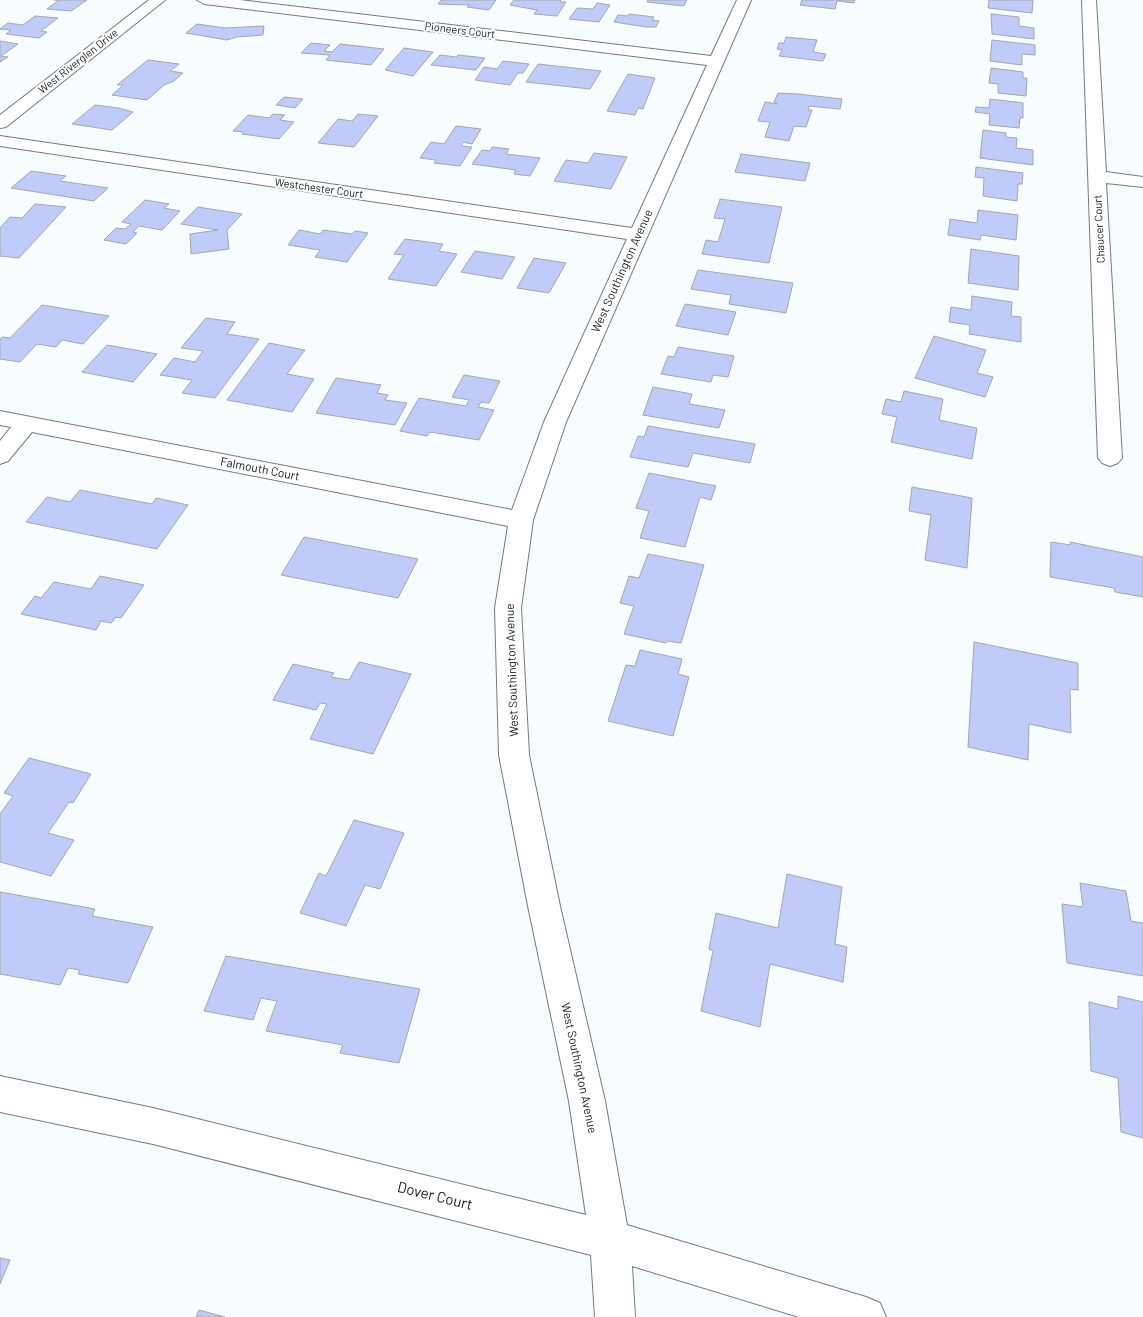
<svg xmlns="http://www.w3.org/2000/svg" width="1143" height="1317" viewBox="0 0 1143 1317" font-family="Barlow,sans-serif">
  <rect width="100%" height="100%" fill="#f7fcff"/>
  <g fill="#bfccfa" stroke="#a3a6ad">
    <polygon points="54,0 87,0 71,11 47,9 59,0"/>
    <polygon points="441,0 496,0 489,10 467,7 470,5 438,4"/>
    <polygon points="514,0 561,0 560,2 566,2 557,16 534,14 537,10 510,5"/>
    <polygon points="648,0 687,0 684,6 647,2"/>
    <polygon points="802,0 855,0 854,3 837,1 835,9 800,5"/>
    <polygon points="989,0 1033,0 1032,13 988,8"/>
    <polygon points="597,3 610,5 599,22 569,19 577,8 593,9"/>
    <polygon points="629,14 654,17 652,20 659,21 656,27 646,27 614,22 618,15 627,16"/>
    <polygon points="991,14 1019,17 1019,26 1034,28 1034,39 992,34"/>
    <polygon points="35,16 58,18 41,31 47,32 39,38 6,34 11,30 0,29 8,23 23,25"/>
    <polygon points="197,24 225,28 264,26 263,35 237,37 227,40 186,33"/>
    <polygon points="786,37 817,40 813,52 826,54 823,61 779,56 782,50 777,49 779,43 784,43"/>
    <polygon points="992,40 1035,45 1035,55 1022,54 1022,65 990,61"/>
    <polygon points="0,41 18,44 1,56 8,57 0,62"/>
    <polygon points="311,43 330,45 324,51 332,52 340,44 384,49 371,65 326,60 330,55 301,53"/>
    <polygon points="404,48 433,52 413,76 385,70"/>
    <polygon points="440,55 456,57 458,55 485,58 476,70 431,65"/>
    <polygon points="148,60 179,64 170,71 183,73 174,81 164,85 147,100 112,95 123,85 117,85"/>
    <polygon points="503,61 529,64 523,73 518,73 510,85 475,80 484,67 497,69"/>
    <polygon points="538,64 601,71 590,89 526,82"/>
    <polygon points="991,68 1023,72 1023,78 1027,78 1026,96 998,93 998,84 989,83"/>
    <polygon points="628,74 655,78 643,109 638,108 635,115 607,111"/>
    <polygon points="778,93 798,94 842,99 840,109 809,106 808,110 812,110 806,127 794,126 789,141 765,137 770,122 758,121 765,102 778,104 774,102"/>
    <polygon points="284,97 303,99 295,108 276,105"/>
    <polygon points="990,99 1023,103 1023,118 1020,118 1019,128 989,125 990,114 975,112 976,107 989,108"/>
    <polygon points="95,105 118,108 133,112 112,130 72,124"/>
    <polygon points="273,114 285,115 280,120 294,122 279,139 242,134 244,132 233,131 248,115 269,118"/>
    <polygon points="358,114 378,116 354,147 318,143 338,119 352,121"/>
    <polygon points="456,126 481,129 472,144 463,142 461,146 472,147 460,166 434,163 436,160 420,158 431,142 444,144"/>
    <polygon points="983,130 1006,133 1006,137 1017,138 1016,148 1033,150 1033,165 980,158"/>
    <polygon points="492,147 509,149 506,154 540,158 530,176 514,174 516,170 472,164 482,150 490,151"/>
    <polygon points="594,153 627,157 611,189 554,181 566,160 588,163"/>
    <polygon points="741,154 810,163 805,181 735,172"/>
    <polygon points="976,167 1023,173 1022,184 1018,184 1017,201 983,196 984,178 975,177"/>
    <polygon points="31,171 66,176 60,181 108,188 94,201 11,188"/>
    <polygon points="720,199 782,207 769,263 702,254 706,240 718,242 725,219 714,218"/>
    <polygon points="145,200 169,204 164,208 180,211 162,230 139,226 133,232 137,233 126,244 104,240 116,228 125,229 131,224 122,222"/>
    <polygon points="35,204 66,207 19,258 0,256 0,228 10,217 22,218"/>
    <polygon points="198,207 242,214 227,230 229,249 191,254 190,234 218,230 181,224"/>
    <polygon points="978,210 1018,215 1016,240 981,235 980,240 948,235 950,219 977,223"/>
    <polygon points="299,230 320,234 323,230 352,234 355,231 368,233 347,262 315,257 320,250 288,245"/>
    <polygon points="405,239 443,244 439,251 457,254 436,286 388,279 404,255 394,254"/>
    <polygon points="971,249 1019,256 1018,290 968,283"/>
    <polygon points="475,251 515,257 502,279 461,272"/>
    <polygon points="534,258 566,263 549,293 517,288"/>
    <polygon points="698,270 793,283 786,313 729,304 731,295 691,289"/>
    <polygon points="972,296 1012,302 1011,316 1021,317 1021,342 969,334 970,325 949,322 951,307 971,310"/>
    <polygon points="685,304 736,312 728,335 676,326"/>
    <polygon points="42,305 109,316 83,344 62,340 56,347 37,344 20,362 0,359 0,339 3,337 10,338"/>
    <polygon points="206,318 235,322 227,334 259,339 215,398 182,393 192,380 160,375 174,358 195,362 203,351 181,348"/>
    <polygon points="934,336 986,350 977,373 993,377 985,397 915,378"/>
    <polygon points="269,343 305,350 287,374 314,379 292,412 227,400"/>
    <polygon points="107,345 157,354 133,382 82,372"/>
    <polygon points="678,347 734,356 728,377 713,375 711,382 661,374 668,356 674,357"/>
    <polygon points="464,375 500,381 489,403 481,402 478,407 494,410 479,440 430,432 427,436 400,431 419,398 466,406 469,400 452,397"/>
    <polygon points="336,378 381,385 377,393 388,395 385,400 407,403 395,425 316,413"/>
    <polygon points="653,387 692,394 689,404 725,410 719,428 643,415"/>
    <polygon points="904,391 943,399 939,420 977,428 972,459 891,442 897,417 882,414 886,399 901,402"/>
    <polygon points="648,426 755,444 750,463 693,453 688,467 630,457 638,436 644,437"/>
    <polygon points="649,473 716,486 711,500 700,497 685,547 640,538 649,511 636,508"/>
    <polygon points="912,487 972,498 967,568 925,560 931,515 909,511"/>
    <polygon points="80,490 152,504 156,498 188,505 157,549 26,522 47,497 70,502"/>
    <polygon points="304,537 418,559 398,598 281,575"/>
    <polygon points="1051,542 1071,545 1070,542 1143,557 1143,597 1115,592 1114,588 1050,577"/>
    <polygon points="648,554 704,565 681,643 667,641 666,643 624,634 634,606 620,603 629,576 639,578"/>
    <polygon points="100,576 144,585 121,618 116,617 111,623 101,621 96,630 21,614 35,596 41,598 54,582 91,589"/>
    <polygon points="974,642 1078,663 1078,690 1070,689 1071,733 1029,724 1028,760 968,747"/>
    <polygon points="640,650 682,659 678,674 689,677 673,736 608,721 626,665 635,666"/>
    <polygon points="359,662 411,674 373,754 310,739 327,704 320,703 316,710 273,700 293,664 334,673 331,677 349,680"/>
    <polygon points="29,758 91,774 73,803 69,802 48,833 74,840 51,876 0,862 0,814 13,796 4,793"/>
    <polygon points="354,820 404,833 380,889 365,885 346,926 300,913 319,873 326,876"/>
    <polygon points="787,874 842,887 835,944 847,947 843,982 770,964 760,1027 701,1011 713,951 709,949 716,913 778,928"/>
    <polygon points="1080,883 1126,891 1131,921 1143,923 1143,976 1067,963 1062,904 1083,907"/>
    <polygon points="0,892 95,909 92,916 153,927 128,983 78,974 80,970 68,968 60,985 0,974"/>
    <polygon points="226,956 420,989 399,1063 340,1053 343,1045 266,1031 277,1001 261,998 253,1020 204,1011"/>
    <polygon points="1118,996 1143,1002 1143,1138 1121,1132 1118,1078 1091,1071 1089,1002 1118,1009"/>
    <polygon points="0,1258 10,1260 0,1284"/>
    <polygon points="199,1310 225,1317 196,1317"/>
  </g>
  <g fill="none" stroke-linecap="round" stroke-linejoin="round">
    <defs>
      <g id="minor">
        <polygon points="149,0 165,0 6,127 0,128 0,115"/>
        <polygon points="197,0 240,0 711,56 737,0 751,0 566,422 533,520 521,608 529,755 560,906 605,1101 627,1225 866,1297 880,1303 886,1317 799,1317 632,1266 635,1317 595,1317 591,1255 153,1144 0,1112 0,1076 153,1108 586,1215 569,1101 528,906 499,755 495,608 508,526 32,432 8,461 0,464 0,441 11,427 0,425 0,411 512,510 544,422 627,239 0,146 0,136 632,228 707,65 204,4"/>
        <polygon points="1082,0 1096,0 1106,172 1143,177 1143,187 1106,183 1122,458 1118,463 1110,466 1102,463 1098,458"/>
      </g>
    </defs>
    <use href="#minor" stroke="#737a7f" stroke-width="2"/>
    <use href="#minor" fill="#fff" fill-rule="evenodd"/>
  </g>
  <g text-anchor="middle" stroke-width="4" stroke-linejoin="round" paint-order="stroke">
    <g font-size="11" fill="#171a1c" stroke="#fff">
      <text transform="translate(460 30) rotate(7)" y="4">Pioneers Court</text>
      <text transform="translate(78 61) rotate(-38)" y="4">West Riverglen Drive</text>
      <text transform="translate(319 188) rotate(8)" y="4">Westchester Court</text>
      <text transform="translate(1099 229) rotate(-93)" y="4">Chaucer Court</text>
    </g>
    <g font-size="12" fill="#171a1c" stroke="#fff">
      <text transform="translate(622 271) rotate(-66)" y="4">West Southington Avenue</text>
      <text transform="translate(260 469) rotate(11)" y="4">Falmouth Court</text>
      <text transform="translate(512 670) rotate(-92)" y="4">West Southington Avenue</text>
      <text transform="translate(579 1068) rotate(78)" y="4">West Southington Avenue</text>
    </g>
    <g font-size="15" fill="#171a1c" stroke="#fff">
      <text transform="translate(435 1196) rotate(14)" y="5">Dover Court</text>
    </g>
  </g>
</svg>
